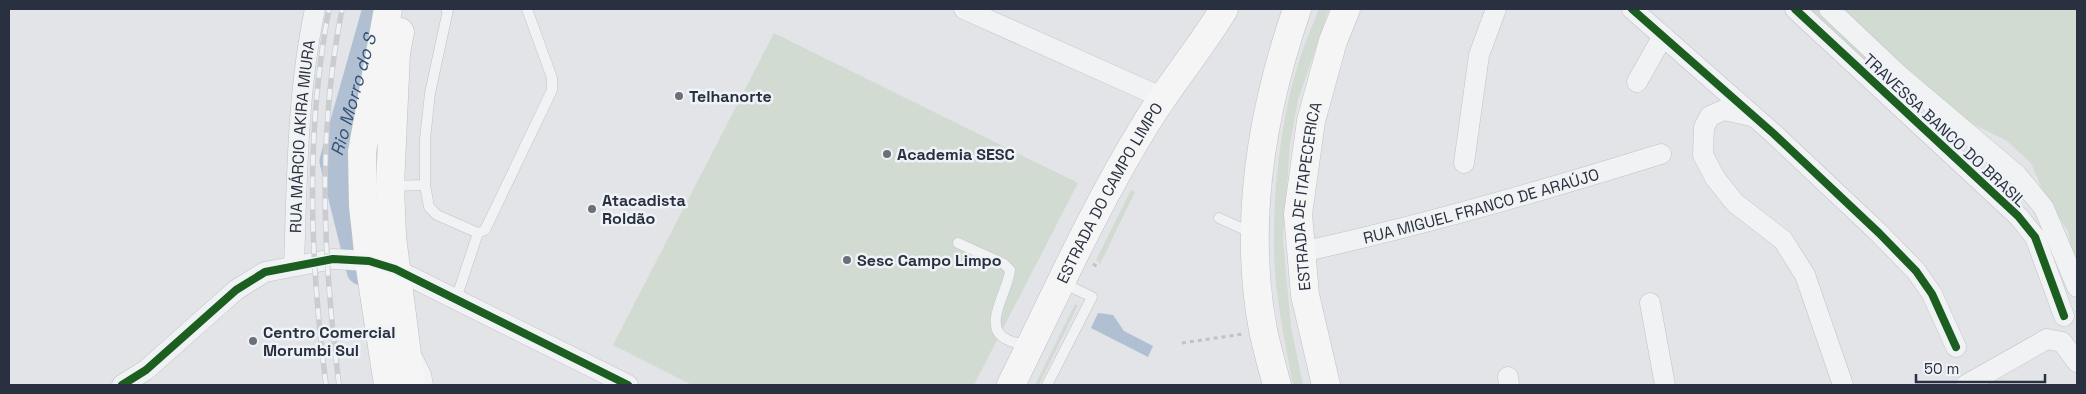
<svg xmlns="http://www.w3.org/2000/svg" width="2086" height="394" viewBox="0 0 2086 394" font-family="'Space Grotesk',sans-serif">
  <rect width="100%" height="100%" fill="#e2e4e7"/>
  <g fill="#d2dbd2">
    <path d="M1319 9H1329L1298 100 1290 144 1283 239 1291 327 1303 385H1293C1284 338 1273 287 1274 238 1274 181 1282 113 1300 58 1305 42 1313 25 1319 9Z"/>
    <polygon points="1798,9 2077,9 2077,277 2068,231 2046,198 2031,163 2007,141 1903,89 1812,22"/>
    <polygon points="774,33 1078,183 974,385 692,385 613,345"/>
    <polygon points="1131,190 1135,192 1100,264 1096,260"/>
    <polygon points="1075,304 1078,305 1039,385 1035,385"/>
  </g>
  <polygon fill="#b0c0d2" points="1098,313 1113,315 1124,331 1153,346 1148,357 1091,328"/>
  <g fill="none" stroke-linecap="round" stroke-linejoin="round">
    <path stroke="#b0c0d2" stroke-width="31" id="s1" d="M362 270 335 161 378 9"/>
    <defs>
      <g id="service">
        <polyline points="446,9 448,10 430,93 425,139 425,185 429,207 437,215 478,233 485,230 552,90 552,78 527,9"/>
        <polyline points="391,186 425,185"/>
        <polyline points="1219,218 1254,234"/>
        <path d="M958 243 1004 264 1010 270C1009 290 981 326 1006 339 1013 343 1022 344 1029 346"/>
        <polyline points="456,299 478,233"/>
        <polyline points="416,354 426,374 428,385"/>
        <polyline points="1047,385 1092,297 1063,283"/>
      </g>
      <g id="minor">
        <polyline points="964,9 1163,98"/>
        <polyline points="1632,9 1774,134 1879,233 1916,271 1932,294 1956,347"/>
        <polyline points="1795,9 2018,216 2035,237 2064,316"/>
        <polyline points="1829,9 1901,77 2017,175 2044,208 2077,287"/>
        <polyline points="1637,82 1663,36"/>
        <polyline points="1751,116 1724,110 1710,116 1704,127 1703,155 1715,178 1735,203 1783,240 1805,275 1843,385"/>
        <polyline points="1464,163 1479,55 1496,9"/>
        <path id="s2" d="M1301 252C1422 226 1542 191 1661 154"/>
        <path id="s3" d="M294 266C297 180 297 93 315 9"/>
        <polyline points="1650,303 1665,385"/>
        <polyline points="1508,377 1509,385"/>
        <polyline points="122,385 146,370 236,290 265,272 333,259 369,261 395,269 628,385"/>
        <polyline points="1966,385 2047,339 2062,342 2077,362"/>
      </g>
      <g id="primary">
        <polyline points="388,9 362,152 363,205 369,261 388,385"/>
        <polyline points="400,32 396,53 390,186 392,237 411,385"/>
        <path id="s4" d="M1011 385C1054 298 1094 208 1145 125 1169 85 1200 49 1224 9"/>
        <path d="M1277 385C1272 367 1267 348 1263 330 1243 223 1262 111 1297 9"/>
        <path id="s5" d="M1326 385 1305 295 1298 214 1311 121 1333 41 1346 9"/>
      </g>
    </defs>
    <use href="#service" stroke="#c0c2c5" stroke-width="11"/>
    <use href="#minor" stroke="#c0c2c5" stroke-width="21"/>
    <use href="#primary" stroke="#bec1c4" stroke-width="29"/>
    <g stroke="#c0c2c7" stroke-width="3" stroke-dasharray="4 4" stroke-linecap="butt">
      <polyline points="1093,264 1100,268"/>
      <polyline points="1182,343 1243,334"/>
    </g>
    <use href="#service" stroke="#f1f2f3" stroke-width="10"/>
    <use href="#minor" stroke="#f1f2f3" stroke-width="20"/>
    <use href="#primary" stroke="#f5f5f6" stroke-width="28"/>
    <defs>
      <g id="rail">
        <path d="M326 385C310 259 305 134 329 9"/>
        <path d="M339 385C323 257 317 136 342 9"/>
      </g>
    </defs>
    <use href="#rail" stroke="#cacccf" stroke-width="5.5"/>
    <use href="#rail" stroke="#eff2f6" stroke-width="4" stroke-dasharray="11" stroke-linecap="butt"/>
    <defs>
      <g id="cycleway">
        <polyline points="1632,9 1774,134 1879,233 1916,271 1932,294 1956,347"/>
        <polyline points="1795,9 2018,216 2035,237 2064,316"/>
        <polyline points="122,385 146,370 236,290 265,272 333,259 369,261 395,269 628,385"/>
      </g>
    </defs>
    <use href="#cycleway" stroke="#eff2f6" stroke-width="11"/>
    <use href="#cycleway" stroke="#1b5e20" stroke-width="8"/>
  </g>
  <g fill="#6a707a" stroke="#eff2f6" stroke-width="2">
    <circle cx="679" cy="96" r="5"/>
    <circle cx="887" cy="154" r="5"/>
    <circle cx="592" cy="209" r="5"/>
    <circle cx="847" cy="260" r="5"/>
    <circle cx="253" cy="341" r="5"/>
  </g>
  <g text-anchor="middle" stroke-width="5" stroke-linejoin="round" paint-order="stroke">
    <g font-size="16" font-weight="bold" fill="#293140" stroke="#eff2f6" text-anchor="start">
      <text x="689" y="102">Telhanorte</text>
      <text x="897" y="160">Academia SESC</text>
      <text x="602" y="206">Atacadista<tspan x="602" dy="18">Roldão</tspan></text>
      <text x="857" y="266">Sesc Campo Limpo</text>
      <text x="263" y="338">Centro Comercial<tspan x="263" dy="18">Morumbi Sul</tspan></text>
    </g>
    <g font-size="16" fill="#293140" stroke="#eff2f6">
      <text transform="translate(1945 130) rotate(43)" y="6">TRAVESSA BANCO DO BRASIL</text>
      <text dy="6" stroke="none"><textPath href="#s3" startOffset="130">RUA MÁRCIO AKIRA MIURA</textPath></text>
      <text dy="6" stroke="none"><textPath href="#s4" startOffset="216">ESTRADA DO CAMPO LIMPO</textPath></text>
      <text dy="6" stroke="none"><textPath href="#s5" startOffset="192">ESTRADA DE ITAPECERICA</textPath></text>
      <text dy="6" stroke="none"><textPath href="#s2" startOffset="186">RUA MIGUEL FRANCO DE ARAÚJO</textPath></text>
    </g>
    <g font-size="18" font-style="italic" fill="#335074" stroke="#eff2f6">
      <text dy="6" stroke="none"><textPath href="#s1" startOffset="181">Rio Morro do S</textPath></text>
    </g>
  </g>
  <rect width="2086" height="394" fill="none" stroke="#293140" stroke-width="20"/>
  <path d="M1916 374v8h129v-8" fill="none" stroke="#293140" stroke-width="2.5"/>
  <text x="1924" y="374" font-size="15" fill="#293140" stroke="#eff2f6" stroke-width="4" paint-order="stroke">50 m</text>
</svg>
